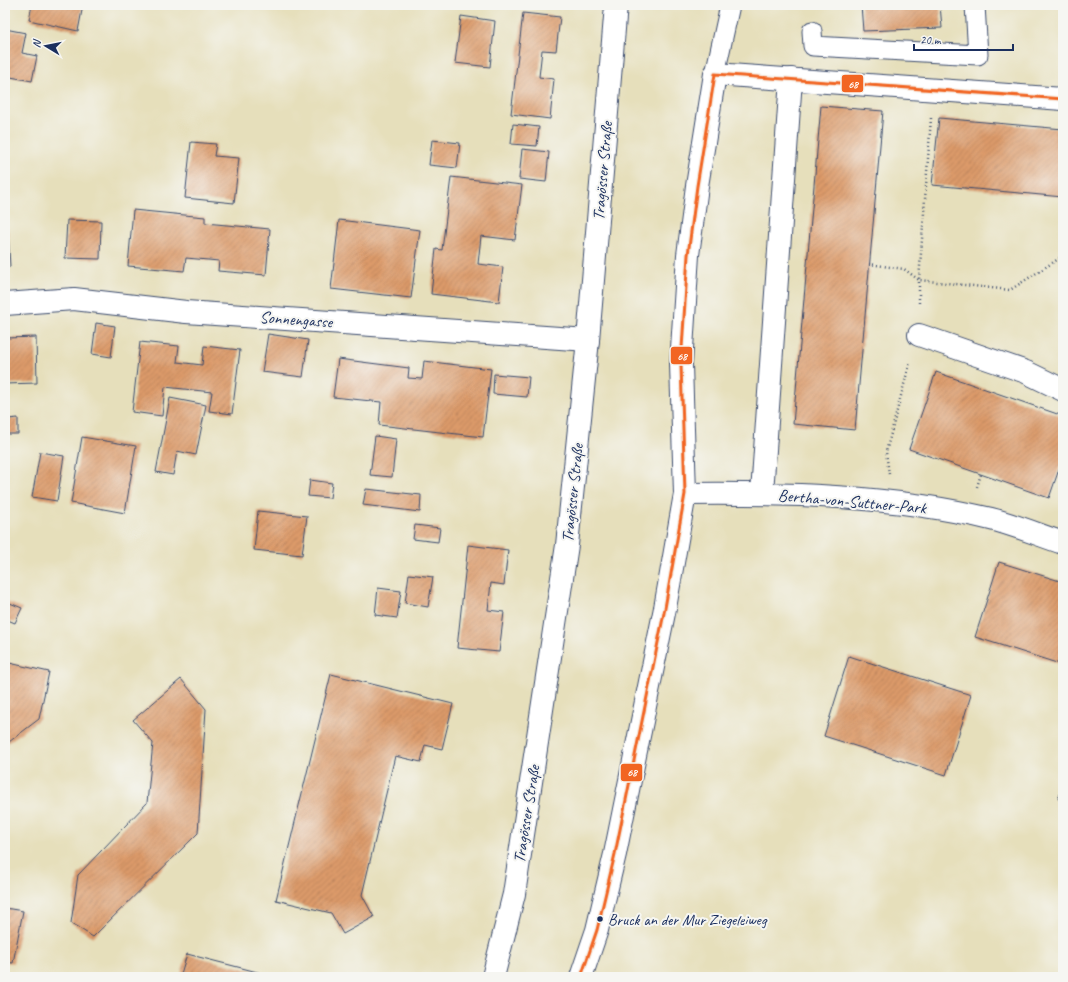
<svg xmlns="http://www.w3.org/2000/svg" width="1068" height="982" viewBox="0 0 1068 982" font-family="Caveat,sans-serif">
  <defs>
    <pattern id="building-hatch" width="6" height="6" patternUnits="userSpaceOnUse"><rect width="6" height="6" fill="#dc9a69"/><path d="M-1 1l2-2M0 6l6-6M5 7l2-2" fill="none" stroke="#b27e5a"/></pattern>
  </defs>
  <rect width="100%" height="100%" fill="#f6f6f2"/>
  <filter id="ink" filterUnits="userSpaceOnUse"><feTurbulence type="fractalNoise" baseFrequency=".025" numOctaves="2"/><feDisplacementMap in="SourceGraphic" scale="8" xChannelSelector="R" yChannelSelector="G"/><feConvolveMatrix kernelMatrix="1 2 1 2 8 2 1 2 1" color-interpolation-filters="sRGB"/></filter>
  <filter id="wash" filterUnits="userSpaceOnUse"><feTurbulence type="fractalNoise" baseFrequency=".012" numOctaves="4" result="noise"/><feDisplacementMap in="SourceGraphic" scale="16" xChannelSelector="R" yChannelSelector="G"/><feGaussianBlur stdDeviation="0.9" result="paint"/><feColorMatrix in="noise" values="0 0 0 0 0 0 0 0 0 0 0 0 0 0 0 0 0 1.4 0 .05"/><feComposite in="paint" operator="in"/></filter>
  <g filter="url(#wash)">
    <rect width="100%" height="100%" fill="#e6dfbb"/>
    <g id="blocks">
      <g fill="url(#building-hatch)">
        <polygon points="32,5 83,5 78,31 29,20"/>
        <polygon points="861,5 940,5 942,28 863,31"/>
        <polygon points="523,13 560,17 556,51 542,50 539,77 554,79 550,119 511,114"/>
        <polygon points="461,16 495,21 490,67 455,63"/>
        <polygon points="5,29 26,33 22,53 37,56 32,81 5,76"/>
        <polygon points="821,106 883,111 855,430 793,424"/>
        <polygon points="939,118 1063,129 1063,197 932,185"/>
        <polygon points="513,124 539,127 537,146 511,144"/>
        <polygon points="432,140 460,143 457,168 429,165"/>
        <polygon points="191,142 216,144 214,156 239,158 234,203 185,198"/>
        <polygon points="522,149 549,152 546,182 519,179"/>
        <polygon points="451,177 522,185 515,240 481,236 478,264 503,267 499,302 431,294 436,249 442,250"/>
        <polygon points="133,210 205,217 205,223 270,229 266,275 218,271 219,261 186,258 184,271 128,266"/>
        <polygon points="67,220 101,221 100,259 65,258"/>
        <polygon points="339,220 420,230 411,298 331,289"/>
        <polygon points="5,230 8,230 10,267 5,267"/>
        <polygon points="96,323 115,326 111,357 92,354"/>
        <polygon points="268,334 308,340 303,377 262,372"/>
        <polygon points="36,337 37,383 5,384 5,338"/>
        <polygon points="140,342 179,346 177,362 202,365 204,346 240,350 232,414 209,411 212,392 165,387 162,416 132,412"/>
        <polygon points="338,359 409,368 408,378 422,379 424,361 491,369 483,437 379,425 381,402 333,397"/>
        <polygon points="936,372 1063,416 1063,458 1049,498 909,449"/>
        <polygon points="494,374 529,377 527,397 493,394"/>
        <polygon points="170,398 206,405 196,455 177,451 173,475 156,472"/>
        <polygon points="5,410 8,410 8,419 18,418 18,434 5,434"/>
        <polygon points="375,436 396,439 392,477 370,475"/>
        <polygon points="82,437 136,446 125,513 71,503"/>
        <polygon points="40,452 64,456 57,501 32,497"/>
        <polygon points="310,480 332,483 330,498 308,496"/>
        <polygon points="366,489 421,495 420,512 363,505"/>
        <polygon points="258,511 307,516 302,555 254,550"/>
        <polygon points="415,525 440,528 438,542 413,539"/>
        <polygon points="468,545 508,550 504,585 491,583 488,610 504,612 499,652 457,648"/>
        <polygon points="999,562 1063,582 1063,665 975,637"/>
        <polygon points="409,574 433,577 428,607 405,603"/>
        <polygon points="378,588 401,591 397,618 375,615"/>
        <polygon points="5,601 22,608 15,623 5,619"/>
        <polygon points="849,656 971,695 946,775 824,736"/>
        <polygon points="5,662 49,672 39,719 5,745"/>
        <polygon points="331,674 453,704 442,749 425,745 421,762 395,756 362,895 374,917 343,934 331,913 276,900"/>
        <polygon points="181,679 206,709 198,833 93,937 71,923 78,875 147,803 153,743 133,720"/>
        <polygon points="1063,784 1063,800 1058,799"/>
        <polygon points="5,908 23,911 13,963 5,962"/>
        <polygon points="187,954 269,975 269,977 180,977"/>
      </g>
    </g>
  </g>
  <g filter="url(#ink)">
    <use href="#blocks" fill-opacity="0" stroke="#39496c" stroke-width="1"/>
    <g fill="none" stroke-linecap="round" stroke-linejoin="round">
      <defs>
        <g id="lane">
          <polyline points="812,31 813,46 978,55 975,5"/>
          <polyline points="715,74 730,5"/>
        </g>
        <g id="street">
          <polyline points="5,304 74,299 186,312 588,340"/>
          <polyline points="919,335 1026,372 1063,390"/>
          <polyline points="762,493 791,79"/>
          <path d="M685 494C787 493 891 495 991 519 1015 525 1039 535 1063 543"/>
          <polyline points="581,977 597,930 615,854 665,608 685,494 681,364 688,255 697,186 715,74 1063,99"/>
        </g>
        <polyline id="secondary" points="493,977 514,894 567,545 588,340 616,5"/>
      </defs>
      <use href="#lane" stroke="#39496c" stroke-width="21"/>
      <use href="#street" stroke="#39496c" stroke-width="24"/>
      <use href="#secondary" stroke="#39496c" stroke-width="24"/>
      <g stroke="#39496c" stroke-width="2.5" stroke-dasharray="1 3" stroke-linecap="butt">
        <polyline points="931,118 919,280 1010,290 1063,256"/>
        <polyline points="869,264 904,269 919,280 919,306"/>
        <polyline points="889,474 886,452 910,362"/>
        <polyline points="977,487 981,474"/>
      </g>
      <use href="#lane" stroke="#fff" stroke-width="19"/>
      <use href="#street" stroke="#fff" stroke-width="22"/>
      <use href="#secondary" stroke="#fff" stroke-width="22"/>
      <defs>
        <polyline id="bus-1" points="581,977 597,930 615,854 665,608 685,494 681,364 688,255 697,186 715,74 1063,99"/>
      </defs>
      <use href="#bus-1" stroke="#f6f6f2" stroke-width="6"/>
      <use href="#bus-1" stroke="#f26522" stroke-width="3"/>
    </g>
  </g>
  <circle fill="#1b2f5e" stroke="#f6f6f2" stroke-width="1.5" cx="600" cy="919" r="3.5"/>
  <g text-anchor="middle" stroke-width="4" stroke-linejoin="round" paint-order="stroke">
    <g font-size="16" fill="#1b2f5e" stroke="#f6f6f2" text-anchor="start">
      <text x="608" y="925">Bruck an der Mur Ziegeleiweg</text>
    </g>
    <g font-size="17" fill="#1b2f5e" stroke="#f6f6f2">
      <text transform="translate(602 171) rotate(-85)" y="6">Tragösser Straße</text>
      <text transform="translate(296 319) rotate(4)" y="6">Sonnengasse</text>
      <text transform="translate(572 493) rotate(-84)" y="6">Tragösser Straße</text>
      <text transform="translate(852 501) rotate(5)" y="6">Bertha-von-Suttner-Park</text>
      <text transform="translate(526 814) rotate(-81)" y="6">Tragösser Straße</text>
    </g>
  </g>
  <g stroke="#f6f6f2" stroke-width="1.5">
    <rect x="841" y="74" width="23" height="19" rx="4" fill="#f26522"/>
    <rect x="670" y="346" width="23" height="19" rx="4" fill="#f26522"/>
    <rect x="620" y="763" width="23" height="19" rx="4" fill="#f26522"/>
  </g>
  <g font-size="11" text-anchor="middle" font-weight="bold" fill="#fff">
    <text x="853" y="88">68</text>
    <text x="682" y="360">68</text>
    <text x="632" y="776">68</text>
  </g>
  <rect width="1068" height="982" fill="none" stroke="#f6f6f2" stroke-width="20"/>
  <g transform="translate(46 46) rotate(280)" stroke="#f6f6f2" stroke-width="3" paint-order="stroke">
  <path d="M0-3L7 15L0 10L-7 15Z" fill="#1b2f5e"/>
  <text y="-6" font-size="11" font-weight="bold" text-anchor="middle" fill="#1b2f5e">N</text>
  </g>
  <path d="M914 44v6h99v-6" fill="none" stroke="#1b2f5e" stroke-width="2"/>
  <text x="920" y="44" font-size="12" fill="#1b2f5e" stroke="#f6f6f2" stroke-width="3" paint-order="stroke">20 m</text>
</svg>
